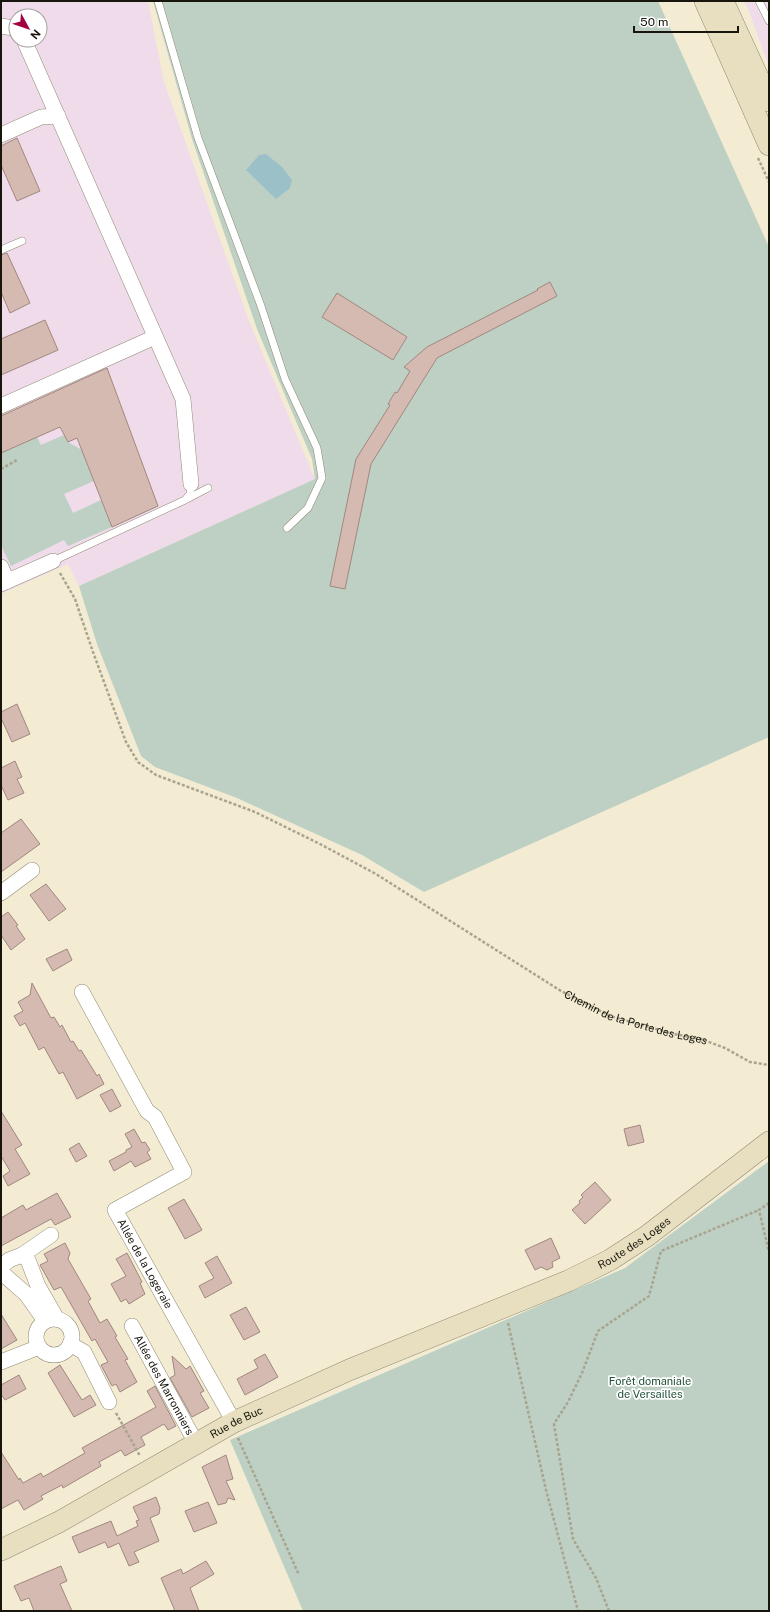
<svg xmlns="http://www.w3.org/2000/svg" width="770" height="1612" viewBox="0 0 770 1612" font-family="'Public Sans',sans-serif">
  <rect width="100%" height="100%" fill="#f3ecd3"/>
  <g fill="#efdbea" fill-rule="evenodd">
    <path d="M1 1H148L164 82 249 321 315 479 79 586 68 564 1 594ZM16 16H40V40H16Z"/>
    <polygon points="744,1 769,1 769,67 749,11"/>
  </g>
  <g fill="#bdd0c3">
    <polygon points="153,1 658,1 769,247 769,737 424,892 362,855 237,798 155,767 141,756 97,644 79,586 315,479 312,459 257,329 192,139"/>
    <polygon points="64,435 68,442 82,450 94,481 64,494 73,513 101,500 112,527 68,546 64,540 11,566 1,545 1,453 37,437 41,445"/>
    <polygon points="769,1161 769,1611 303,1611 230,1440 625,1268"/>
  </g>
  <polygon fill="#9cc0c8" points="266,154 282,167 292,180 290,188 276,199 246,170 259,155"/>
  <g fill="#d5bab1" stroke="#a1877f">
    <polygon points="17,138 40,191 17,201 1,165 1,146"/>
    <polygon points="7,253 30,303 10,313 1,292 1,255"/>
    <polygon points="550,282 557,296 437,358 371,464 345,589 330,586 356,459 390,405 388,404 395,392 397,393 410,371 404,367 427,347 538,290 537,289"/>
    <polygon points="337,293 407,337 393,360 322,317"/>
    <polygon points="45,320 58,350 1,375 1,339"/>
    <polygon points="107,368 158,506 112,527 77,438 68,442 60,427 1,453 1,416"/>
    <polygon points="17,704 30,734 12,742 1,718 1,712"/>
    <polygon points="15,761 22,777 17,779 24,793 8,800 1,785 1,768"/>
    <polygon points="21,819 40,844 1,872 1,833"/>
    <polygon points="46,884 66,909 49,921 30,895"/>
    <polygon points="8,912 18,925 16,926 25,939 11,950 1,935 1,917"/>
    <polygon points="67,949 72,960 53,971 46,959"/>
    <polygon points="32,983 51,1018 54,1017 60,1027 62,1025 71,1042 73,1041 79,1051 81,1050 97,1076 99,1074 104,1084 77,1099 63,1072 59,1074 44,1047 39,1050 25,1023 20,1026 14,1016 23,1011 18,1002 30,995"/>
    <polygon points="112,1089 121,1106 110,1112 100,1095"/>
    <polygon points="1,1111 22,1145 15,1149 30,1174 8,1186 3,1176 10,1171 1,1156"/>
    <polygon points="640,1125 644,1142 628,1146 624,1129"/>
    <polygon points="134,1129 142,1143 145,1142 150,1150 147,1152 151,1159 135,1167 131,1161 114,1171 109,1161 126,1152 126,1150 132,1147 125,1134"/>
    <polygon points="79,1143 87,1156 76,1162 69,1149"/>
    <polygon points="595,1182 611,1200 585,1224 572,1210 580,1203 579,1201 583,1197 581,1195"/>
    <polygon points="57,1193 71,1217 55,1225 51,1219 1,1246 1,1218 23,1205 26,1210"/>
    <polygon points="184,1199 202,1230 185,1239 168,1208"/>
    <polygon points="551,1238 560,1258 552,1262 553,1267 547,1270 541,1267 535,1270 525,1250"/>
    <polygon points="65,1243 70,1253 68,1259 91,1299 88,1301 100,1323 107,1319 117,1336 115,1337 128,1359 125,1360 137,1382 120,1392 116,1384 112,1386 101,1365 108,1362 95,1339 92,1341 61,1287 54,1290 40,1265 48,1261 44,1254"/>
    <polygon points="127,1253 142,1282 140,1283 145,1294 129,1304 126,1299 121,1302 111,1284 126,1276 116,1259"/>
    <polygon points="217,1256 232,1283 205,1298 199,1286 214,1278 205,1263"/>
    <polygon points="246,1307 260,1332 244,1340 230,1315"/>
    <polygon points="1,1314 17,1340 1,1349"/>
    <polygon points="265,1354 278,1377 245,1395 237,1379 258,1368 254,1360"/>
    <polygon points="172,1356 186,1369 190,1366 204,1391 200,1393 209,1408 192,1417 170,1378 175,1375"/>
    <polygon points="60,1365 82,1400 90,1395 96,1405 74,1417 48,1373"/>
    <polygon points="19,1375 26,1389 5,1400 1,1394 1,1385"/>
    <polygon points="155,1386 176,1426 168,1430 164,1424 141,1437 145,1445 125,1456 121,1450 99,1462 101,1466 63,1488 62,1485 41,1496 43,1499 24,1510 18,1500 1,1509 1,1452 19,1480 20,1478 23,1483 41,1473 43,1477 85,1453 82,1448 156,1407 147,1391"/>
    <polygon points="226,1455 233,1479 226,1481 235,1500 228,1498 226,1503 218,1505 202,1467"/>
    <polygon points="156,1497 160,1508 159,1514 150,1518 159,1541 134,1552 139,1562 129,1566 119,1543 108,1548 105,1542 79,1553 72,1537 111,1521 117,1536 138,1526 136,1521 139,1520 133,1507"/>
    <polygon points="208,1502 217,1523 194,1532 185,1511"/>
    <polygon points="206,1561 214,1574 190,1588 199,1611 175,1611 161,1578 181,1569 183,1574"/>
    <polygon points="61,1566 67,1581 60,1584 72,1611 34,1611 29,1598 21,1601 14,1586"/>
  </g>
  <g fill="none" stroke-linecap="round" stroke-linejoin="round">
    <defs>
      <g id="lane">
        <polyline points="158,1 198,138 261,306 285,379 317,448 322,478 308,508 287,528"/>
        <polyline points="759,1 769,21"/>
        <polyline points="1,250 22,241"/>
        <polyline points="187,499 208,488"/>
        <polyline points="53,561 185,500 190,494 191,484"/>
      </g>
      <g id="street">
        <polyline points="1,26 13,28 16,30"/>
        <polyline points="24,40 183,399 191,484"/>
        <polyline points="1,135 41,117 58,116"/>
        <polyline points="1,406 155,337"/>
        <polyline points="1,567 7,581"/>
        <polyline points="1,584 53,561"/>
        <polyline points="1,893 32,870"/>
        <path id="s2" d="M82 992 147 1111 155 1117 184 1172 115 1210 234 1422"/>
        <polyline points="22,1255 51,1235"/>
        <polyline points="1,1267 9,1260 22,1255 28,1260 38,1286 57,1319"/>
        <polyline points="1,1268 2,1273 26,1294 45,1321"/>
        <circle cx="54" cy="1337" r="18"/>
        <path id="s3" d="M132 1326 196 1443"/>
        <polyline points="70,1344 84,1352 109,1402"/>
        <polyline points="1,1362 39,1347"/>
      </g>
      <g id="secondary">
        <polyline points="705,1 769,145"/>
        <polyline points="723,1 769,101"/>
        <path id="s4" d="M1 1550 59 1522 234 1422 349 1370 568 1281 610 1260 647 1236 769 1142"/>
      </g>
    </defs>
    <use href="#lane" stroke="#908a73" stroke-width="8"/>
    <use href="#street" stroke="#908a73" stroke-width="16"/>
    <use href="#secondary" stroke="#908a73" stroke-width="22"/>
    <g stroke="#a9a490" stroke-width="2.5" stroke-dasharray="3 2" stroke-linecap="butt">
      <polyline points="758,158 769,182"/>
      <polyline points="1,469 17,460"/>
      <path id="s1" d="M60 573 75 599 93 652 126 742 138 762 156 775 255 812 320 844 376 874 561 991 610 1016 674 1034 701 1039 725 1048 750 1062 769 1065"/>
      <polyline points="769,1203 759,1210 769,1252"/>
      <polyline points="508,1323 546,1490 578,1611"/>
      <polyline points="116,1413 140,1456"/>
      <polyline points="238,1438 299,1575"/>
      <polyline points="609,1611 596,1578 573,1539 554,1424 568,1402 582,1373 598,1331 649,1296 661,1251 759,1210"/>
    </g>
    <use href="#lane" stroke="#fff" stroke-width="7"/>
    <use href="#street" stroke="#fff" stroke-width="15"/>
    <use href="#secondary" stroke="#e7dfbf" stroke-width="21"/>
  </g>
  <g text-anchor="middle" stroke-width="3.5" stroke-linejoin="round" paint-order="stroke">
    <g font-size="11" fill="#17150c" stroke="#fff">
      <text dy="4" stroke="none"><textPath href="#s1" startOffset="768">Chemin de la Porte des Loges</textPath></text>
      <text dy="4" stroke="none"><textPath href="#s4" startOffset="705">Route des Loges</textPath></text>
      <text dy="4" stroke="none"><textPath href="#s2" startOffset="348">Allée de la Logeraie</textPath></text>
      <text dy="4" stroke="none"><textPath href="#s3" startOffset="67">Allée des Marronniers</textPath></text>
      <text dy="4" stroke="none"><textPath href="#s4" startOffset="268">Rue de Buc</textPath></text>
    </g>
    <g font-size="11" fill="#1f4f34" stroke="#fff">
      <text x="650" y="1385">Forêt domaniale<tspan x="650" dy="13">de Versailles</tspan></text>
    </g>
  </g>
  <rect width="770" height="1612" fill="none" stroke="#17150c" stroke-width="4"/>
  <g transform="translate(28 28) rotate(130)"><circle r="19" fill="#ffffff" stroke="#a2a19e"/>
  <path d="M0-3L7 15L0 10L-7 15Z" fill="#a10340"/>
  <text y="-6" font-size="11" font-weight="bold" text-anchor="middle" fill="#17150c">N</text>
  </g>
  <path d="M634 26v6h104v-6" fill="none" stroke="#17150c" stroke-width="2"/>
  <text x="640" y="26" font-size="12" fill="#17150c" stroke="#ffffff" stroke-width="3" paint-order="stroke">50 m</text>
</svg>
